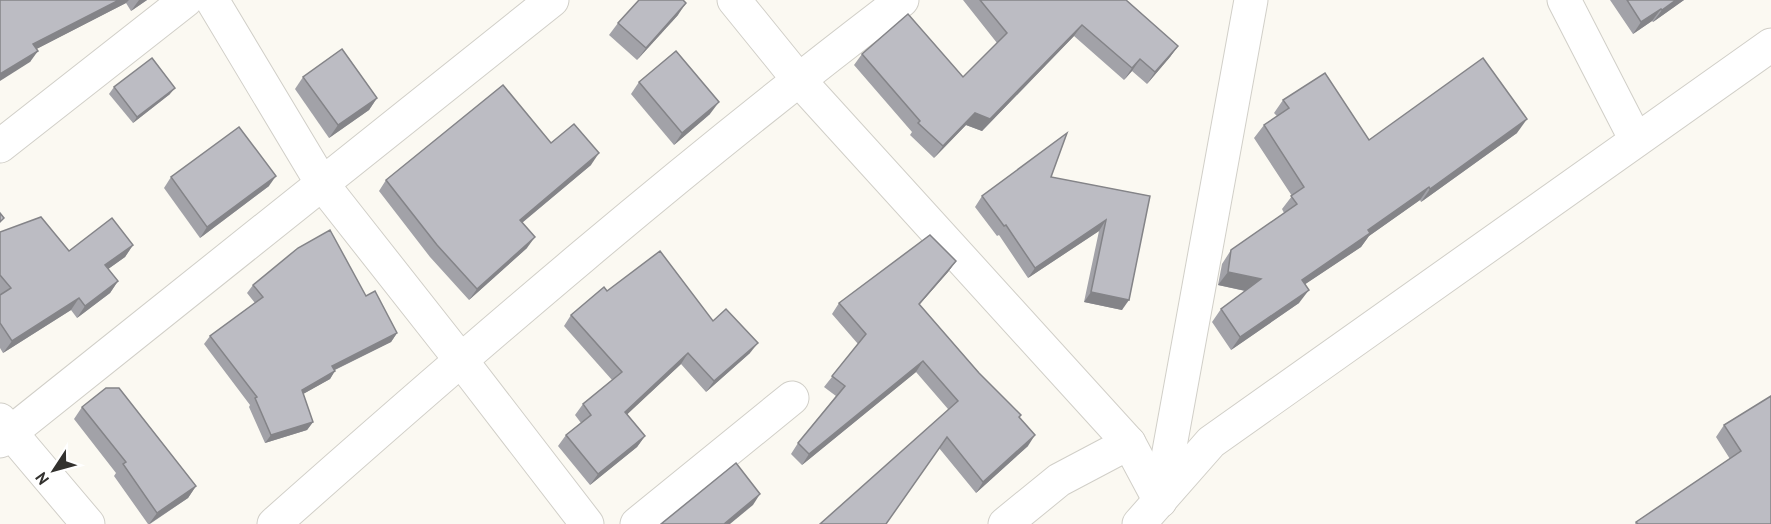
<svg xmlns="http://www.w3.org/2000/svg" width="1771" height="524" viewBox="0 0 1771 524" font-family="'PT Sans',sans-serif">
  <rect width="100%" height="100%" fill="#fbf9f2"/>
  <g fill="none" stroke-linecap="round" stroke-linejoin="round">
    <defs>
      <g id="street">
        <polyline points="212,0 323,185 460,359 587,524"/>
        <polyline points="734,0 798,79 1129,443 1160,501"/>
        <polyline points="1564,0 1636,140"/>
        <polyline points="0,146 186,0"/>
        <polyline points="0,420 88,524"/>
        <polyline points="0,441 552,0"/>
        <polyline points="1160,501 1251,0"/>
        <path d="M274 524C478 343 685 165 902 0"/>
        <polyline points="637,524 792,398"/>
        <polyline points="1005,524 1059,480 1129,443"/>
        <polyline points="1139,524 1211,442 1771,45"/>
      </g>
    </defs>
    <use href="#street" stroke="#d1cfc8" stroke-width="35"/>
    <use href="#street" stroke="#fff" stroke-width="33"/>
  </g>
  <g fill="#a2a2a8">
    <polygon points="0,0 147,0 131,11 126,3 36,49 30,62"/>
    <polygon points="963,0 1126,0 1178,46 1170,57 1147,84 1132,71 1124,80 1074,36 982,131 966,125 934,158 910,135 912,132 854,65 862,54 963,77 997,43"/>
    <polygon points="1610,0 1684,0 1653,22 1652,21 1633,34"/>
    <polygon points="678,15 637,60 609,35 618,23"/>
    <polygon points="303,77 377,98 369,110 329,138 295,89"/>
    <polygon points="639,82 710,114 674,145 631,94"/>
    <polygon points="114,87 170,94 133,123 109,94"/>
    <polygon points="1283,100 1369,140 1517,133 1421,202 1420,200 1369,236 1361,247 1305,284 1299,303 1231,350 1212,322 1221,309 1245,291 1218,285 1222,264 1231,250 1284,213 1282,209 1292,196 1254,138 1264,125 1277,116 1274,113"/>
    <polygon points="551,143 591,165 522,223 527,248 469,300 430,257 379,191 386,180"/>
    <polygon points="171,177 269,186 200,238 164,188"/>
    <polygon points="1051,177 1150,196 1122,310 1084,302 1099,231 1028,278 999,235 997,236 975,207 982,196"/>
    <polygon points="0,232 69,251 133,245 125,257 108,269 118,281 110,293 77,318 71,310 3,353 0,348"/>
    <polygon points="956,261 948,272 919,305 1019,418 1028,446 976,493 939,448 948,409 916,372 802,465 791,454 798,443 836,396 824,387 858,344 832,314 839,303"/>
    <polygon points="253,285 366,296 397,333 391,342 335,370 330,379 303,394 313,422 307,430 265,443 249,407 250,405 204,344 210,336 255,303 247,293"/>
    <polygon points="607,291 713,321 750,353 706,392 681,364 627,414 645,436 637,447 590,485 558,446 566,435 581,423 575,415 583,404 612,380 564,326 571,315"/>
    <polygon points="1771,396 1771,524 1635,524 1636,522 1730,459 1716,437 1724,425"/>
    <polygon points="82,407 196,486 188,498 150,524 148,524 114,476 116,473 74,419"/>
  </g>
  <g fill="#848488">
    <polygon points="119,0 129,0 126,3 25,55 33,44"/>
    <polygon points="139,0 147,0 131,11"/>
    <polygon points="1676,0 1684,0 1653,22 1662,10"/>
    <polygon points="686,3 678,15 637,60 646,48"/>
    <polygon points="1661,9 1652,21 1633,34 1641,22"/>
    <polygon points="1082,25 1074,36 982,131 966,125 934,158 943,146 975,113"/>
    <polygon points="1178,46 1170,57 1147,84 1155,72"/>
    <polygon points="38,51 30,62 0,81 0,74"/>
    <polygon points="1140,59 1132,71 1124,80 1132,68"/>
    <polygon points="175,88 170,94 133,123 137,117"/>
    <polygon points="377,98 369,110 329,138 338,125"/>
    <polygon points="719,102 710,114 674,145 682,133"/>
    <polygon points="1527,119 1517,133 1421,202 1430,189"/>
    <polygon points="599,153 591,165 512,231 520,220"/>
    <polygon points="276,176 269,186 200,238 207,227"/>
    <polygon points="1429,187 1420,200 1369,236 1361,247 1292,293 1302,280 1368,230"/>
    <polygon points="1106,220 1099,231 1028,278 1035,268"/>
    <polygon points="535,237 527,248 469,300 477,289"/>
    <polygon points="133,245 125,257 97,277 105,265"/>
    <polygon points="956,261 948,272 911,314 919,304"/>
    <polygon points="1228,272 1261,279 1251,292 1218,285"/>
    <polygon points="118,281 110,293 77,318 85,306"/>
    <polygon points="1309,290 1299,303 1231,350 1240,337"/>
    <polygon points="1091,292 1129,300 1122,310 1084,302"/>
    <polygon points="79,298 71,310 3,353 12,341"/>
    <polygon points="397,333 391,342 326,374 332,366"/>
    <polygon points="758,343 750,353 706,392 714,381"/>
    <polygon points="688,353 681,364 618,423 625,412"/>
    <polygon points="923,361 916,372 802,465 809,454"/>
    <polygon points="335,371 330,379 296,398 302,390"/>
    <polygon points="313,422 307,430 265,443 271,435"/>
    <polygon points="1035,435 1028,446 976,493 983,482"/>
    <polygon points="645,436 637,447 590,485 598,474"/>
    <polygon points="196,486 188,498 149,524 157,513"/>
    <polygon points="760,494 753,505 730,524 724,524"/>
  </g>
  <g fill="#bcbcc3" stroke="#848488" stroke-width="1.5">
    <polygon points="0,0 119,0 33,44 38,51 0,74"/>
    <polygon points="639,0 683,0 686,3 646,48 618,23"/>
    <polygon points="980,0 1126,0 1178,46 1155,72 1140,59 1132,68 1082,25 990,119 975,113 943,146 918,123 920,121 862,54 908,14 963,77 1007,33"/>
    <polygon points="1627,0 1676,0 1662,10 1661,9 1641,22"/>
    <polygon points="342,49 377,98 338,125 303,77"/>
    <polygon points="676,51 719,102 682,133 639,82"/>
    <polygon points="152,58 175,88 137,117 114,87"/>
    <polygon points="1483,58 1527,119 1430,189 1429,187 1368,230 1370,233 1302,280 1309,290 1240,337 1221,309 1261,279 1228,272 1231,250 1297,204 1291,196 1304,187 1264,125 1289,108 1283,100 1325,73 1369,140"/>
    <polygon points="503,85 551,143 574,124 599,153 520,220 535,237 477,289 437,245 386,180"/>
    <polygon points="239,127 276,176 207,227 171,177"/>
    <polygon points="1067,133 1051,177 1150,196 1129,300 1091,292 1106,220 1035,268 1006,225 1004,226 982,196"/>
    <polygon points="0,213 4,218 0,222"/>
    <polygon points="41,217 69,251 112,218 133,245 105,265 118,281 85,306 79,298 12,341 0,323 0,295 11,288 0,275 0,232"/>
    <polygon points="330,230 366,296 375,291 397,333 332,366 335,371 302,390 313,422 271,435 255,398 257,397 210,336 263,297 253,285 298,248"/>
    <polygon points="930,235 956,261 919,304 979,373 1021,415 1019,417 1035,435 983,482 947,437 886,524 820,524 958,401 923,361 809,454 798,443 845,386 832,376 866,334 839,303"/>
    <polygon points="660,251 713,321 726,309 758,343 714,381 688,353 625,412 645,436 598,474 566,435 591,415 583,404 622,372 571,315 604,287 607,291"/>
    <polygon points="106,388 119,388 196,486 157,513 123,464 126,462 82,407"/>
    <polygon points="1771,396 1771,524 1638,524 1636,522 1741,451 1724,425"/>
    <polygon points="736,463 760,494 724,524 661,524"/>
  </g>
  <g transform="translate(54 470) rotate(234)" stroke="#ffffff" stroke-width="4.5" paint-order="stroke">
  <path d="M0-4.5L10 22L0 15L-10 22Z" fill="#32312e"/>
  <text y="-9" font-size="16" font-weight="bold" text-anchor="middle" fill="#32312e">N</text>
  </g>
</svg>
